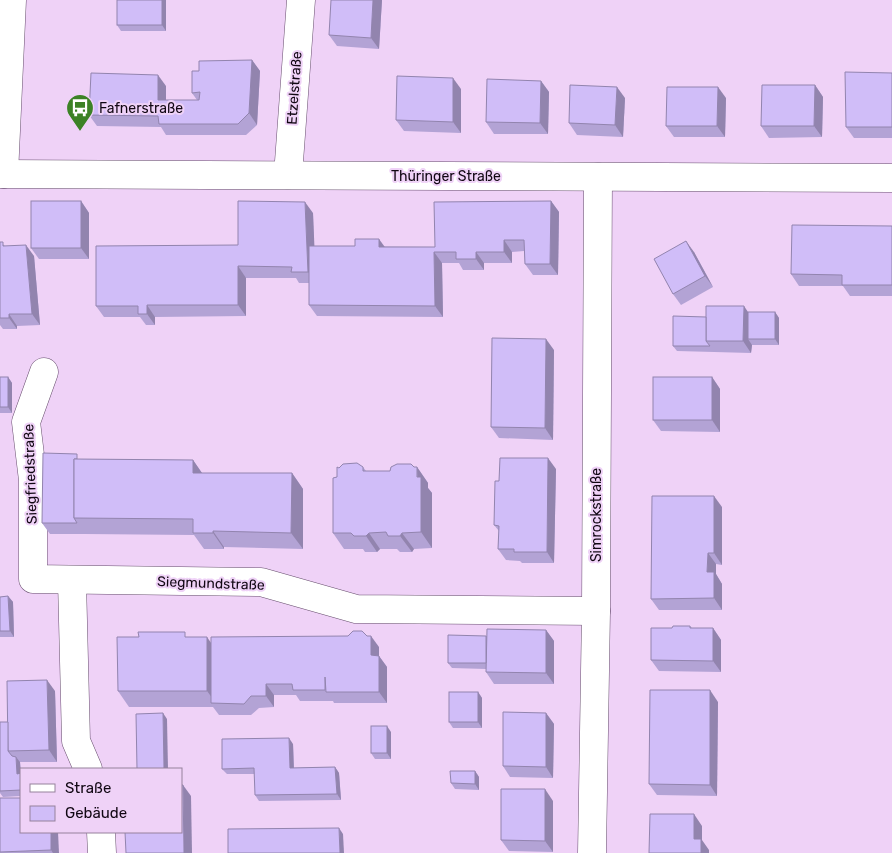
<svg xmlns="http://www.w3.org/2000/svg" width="892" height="853" viewBox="0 0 892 853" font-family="Rubik,sans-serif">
  <rect width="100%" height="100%" fill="#efd2f7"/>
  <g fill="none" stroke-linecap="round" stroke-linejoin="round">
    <defs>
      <g id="street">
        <polyline points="4,174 12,0"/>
        <polyline points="288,175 301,0"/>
        <polyline points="44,372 26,422 33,480 33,579 261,582 356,609 596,611"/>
        <polyline points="72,581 76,741 88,769"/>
        <polyline points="101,832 102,853"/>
        <polyline points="592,853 596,611 598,177"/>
      </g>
      <polyline id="secondary" points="0,174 892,178"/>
    </defs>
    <use href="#street" stroke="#664d6d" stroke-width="29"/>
    <use href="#secondary" stroke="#664d6d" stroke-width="29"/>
    <use href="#street" stroke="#fff" stroke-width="28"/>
    <use href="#secondary" stroke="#fff" stroke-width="28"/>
  </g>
  <g fill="#b3a3d5">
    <polygon points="166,0 166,31 121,31 117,25"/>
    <polygon points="382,0 379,49 337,46 329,35"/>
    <polygon points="252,60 260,71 257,125 246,135 166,135 161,127 97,126 89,115 166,86 166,100 197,100 192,93 199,71"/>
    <polygon points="892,73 892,138 854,138 846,127"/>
    <polygon points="541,81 549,92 548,134 494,134 486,122"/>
    <polygon points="815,85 823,97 822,137 769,138 761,126"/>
    <polygon points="461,89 461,133 404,131 396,120"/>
    <polygon points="625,98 623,137 577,135 569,123"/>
    <polygon points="726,98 725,137 674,137 666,126"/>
    <polygon points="81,201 89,213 89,259 39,259 31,248"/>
    <polygon points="551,201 559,212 558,275 533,275 525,264 524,251 512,252 512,263 484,263 484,270 463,270 459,263 442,263 443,317 317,316 309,305 309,283 299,283 296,278 246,278 246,316 155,317 155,325 146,325 140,317 104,317 96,306 313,213 314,246 435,247"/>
    <polygon points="892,226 892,296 850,296 843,286 799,286 791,274"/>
    <polygon points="0,242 5,246 34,256 40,325 17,326 17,329 3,329 0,325"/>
    <polygon points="694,252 713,287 681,305 673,294"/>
    <polygon points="748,312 775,312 779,318 779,345 752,345 751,353 677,351 673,346 706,317"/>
    <polygon points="554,350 553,440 499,438 491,427"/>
    <polygon points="0,377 8,377 12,383 12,413 0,413"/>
    <polygon points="712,377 720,389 720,432 661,431 653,420"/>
    <polygon points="81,459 193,460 202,473 292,473 303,489 303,549 224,547 224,549 204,549 194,535 85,534 50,534 42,523"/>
    <polygon points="363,467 366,471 390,471 417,467 428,483 428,488 432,493 432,548 414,549 412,552 400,552 397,549 380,549 377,552 365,552 363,549 344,549 333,533 337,477"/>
    <polygon points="556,469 554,563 522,563 520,561 506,560 498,549 499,531 494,525 499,481"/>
    <polygon points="722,507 722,565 716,564 716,574 722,584 722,610 659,610 651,599"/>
    <polygon points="8,596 13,602 14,637 0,637 0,597"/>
    <polygon points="690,626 692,628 713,628 721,640 721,672 659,671 651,660 672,628"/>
    <polygon points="546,630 554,641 554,684 494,684 486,672 486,669 452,668 448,663 486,636"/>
    <polygon points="189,637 211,643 379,647 379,656 387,667 387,703 334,703 333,701 300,701 296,695 274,695 274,707 259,708 251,715 219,715 213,707 129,707 118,691"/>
    <polygon points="55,691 57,762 20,762 21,773 21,796 3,797 0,793 0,722 8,722"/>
    <polygon points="478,692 482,698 482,728 453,728 449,722"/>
    <polygon points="718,702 717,796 657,795 649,784"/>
    <polygon points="546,713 554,724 553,778 510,777 503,766"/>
    <polygon points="391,732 391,759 375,759 371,753"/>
    <polygon points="293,744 294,768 335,767 339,773 341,800 259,801 255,795 255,774 227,774 222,769"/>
    <polygon points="475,771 479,777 479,790 455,789 451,783"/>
    <polygon points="0,798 59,853 0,853"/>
    <polygon points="553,801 553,852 509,851 501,840"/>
  </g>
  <g fill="#9284ae">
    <polygon points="162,0 166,0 166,31 162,25"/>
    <polygon points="373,0 382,0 379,49 371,38"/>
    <polygon points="252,60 260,71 257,125 249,113"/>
    <polygon points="158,75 166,86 166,111 158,100"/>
    <polygon points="453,78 461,89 461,133 453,122"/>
    <polygon points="541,81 549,92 548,134 540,123"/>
    <polygon points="815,85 823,97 822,137 814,126"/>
    <polygon points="617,87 625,98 623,137 615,125"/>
    <polygon points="718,87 726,98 725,137 717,126"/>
    <polygon points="81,201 89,213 89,259 81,248"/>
    <polygon points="551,201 559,212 558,275 550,264"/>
    <polygon points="305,202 313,213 316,283 308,272"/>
    <polygon points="379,239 387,250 379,247"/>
    <polygon points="504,240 512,252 512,263 504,252"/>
    <polygon points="686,241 694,252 713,287 705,276"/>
    <polygon points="26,245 34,256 40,325 32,314"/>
    <polygon points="434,252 442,263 443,317 435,306"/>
    <polygon points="476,252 484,263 484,270 476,259"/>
    <polygon points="238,266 246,278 246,316 238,305"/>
    <polygon points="147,305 155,317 155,325 147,314"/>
    <polygon points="744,306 752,318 748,339 752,345 751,353 743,341"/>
    <polygon points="775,312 779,318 779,345 775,339"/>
    <polygon points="9,314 17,326 17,329 9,318"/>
    <polygon points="546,339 554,350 553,440 545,428"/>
    <polygon points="8,377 12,383 12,413 8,407"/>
    <polygon points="712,377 720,389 720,432 712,420"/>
    <polygon points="548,458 556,469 554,563 547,552"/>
    <polygon points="193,460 204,476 193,473"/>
    <polygon points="417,467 428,483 428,488 432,493 432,548 421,532"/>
    <polygon points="292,473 303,489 303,549 291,533"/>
    <polygon points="714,496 722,507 722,565 714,553"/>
    <polygon points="213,531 224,547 224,549 213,533"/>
    <polygon points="369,533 380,549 377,552 366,536"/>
    <polygon points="402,533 414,549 412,552 400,536"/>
    <polygon points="708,553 716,564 716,574 722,584 722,610 714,598 707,572"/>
    <polygon points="8,596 13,602 14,637 10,631"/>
    <polygon points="713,628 721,640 721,672 713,661"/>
    <polygon points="546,630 554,641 554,684 546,673"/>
    <polygon points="371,636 379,647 379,667 371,655"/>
    <polygon points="207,637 218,653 216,703 207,691"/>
    <polygon points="379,656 387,667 387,703 379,692"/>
    <polygon points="47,680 55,691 57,762 49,750"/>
    <polygon points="266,684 274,695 274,707 266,696"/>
    <polygon points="710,690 718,702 717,796 710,785"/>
    <polygon points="478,692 482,698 482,728 478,722"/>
    <polygon points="163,713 167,719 168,769 164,769"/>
    <polygon points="546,713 554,724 553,778 546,767"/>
    <polygon points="387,726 391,732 391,759 387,753"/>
    <polygon points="289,738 293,744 294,774 290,768"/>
    <polygon points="16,757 20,762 21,779 17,774"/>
    <polygon points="335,767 339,773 341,800 337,794"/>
    <polygon points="475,771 479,777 479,790 475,784"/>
    <polygon points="183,785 191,796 192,853 184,853"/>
    <polygon points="545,789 553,801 553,852 545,841"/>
    <polygon points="694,814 702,826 702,840 709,850 709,853 701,853 694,839"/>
    <polygon points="339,828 343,834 344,853 340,853"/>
    <polygon points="51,832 58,832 59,853 53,853 51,850"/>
  </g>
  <g fill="#d0bdf8" stroke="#9284ae">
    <rect x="117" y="0" width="45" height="25"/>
    <polygon points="331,0 373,0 371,38 329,35"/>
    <polygon points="252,60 249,113 238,124 159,124 158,116 89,115 91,73 158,75 158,100 199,100 200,92 192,93 192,71 199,71 199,61"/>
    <polygon points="845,72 892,73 892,127 846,127"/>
    <polygon points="397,76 453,78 453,122 396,120"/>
    <polygon points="487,79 541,81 540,123 486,122"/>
    <polygon points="570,85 617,87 615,125 569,123"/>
    <polygon points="762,85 815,85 814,126 761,126"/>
    <polygon points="667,87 718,87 717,126 666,126"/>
    <rect x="31" y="201" width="50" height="47"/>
    <polygon points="238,201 305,202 308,272 291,272 292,267 238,266 238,305 147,305 147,314 138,314 138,306 96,306 96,246 238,245"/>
    <polygon points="551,201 550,264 525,264 524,240 504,240 504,252 476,252 476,259 456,259 456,252 434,252 435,306 309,305 309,246 355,246 355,239 379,239 379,247 435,247 434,202"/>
    <polygon points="792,225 892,226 892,285 842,285 842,275 791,274"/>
    <polygon points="686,241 705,276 673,294 654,259"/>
    <polygon points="0,242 3,242 3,246 26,245 32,314 9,314 9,318 0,318"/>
    <polygon points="706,306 744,306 743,341 706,341"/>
    <rect x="748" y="312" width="27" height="27"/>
    <polygon points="673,316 706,317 706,341 710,346 673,346"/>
    <polygon points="492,338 546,339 545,428 491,427"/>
    <rect x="0" y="377" width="8" height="30"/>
    <rect x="653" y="377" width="59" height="43"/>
    <polygon points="43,453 77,454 77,459 74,459 74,518 77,523 42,523"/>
    <polygon points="500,458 548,458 547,552 514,552 514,549 498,549 499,526 494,525 495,481 499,481"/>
    <polygon points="74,459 193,460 193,473 292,473 291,533 213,531 213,533 193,533 193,519 74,518"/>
    <polygon points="357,463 363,467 363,471 390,471 391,467 397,464 411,464 414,467 417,467 417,477 421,477 421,532 402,533 400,536 388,536 386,532 369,533 366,536 354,536 351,533 333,533 333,478 337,477 337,467 339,468 343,464"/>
    <polygon points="652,496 714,496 714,553 708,553 707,572 714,572 714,598 651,599"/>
    <polygon points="8,596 10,631 0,631 0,597"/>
    <polygon points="673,626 690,626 690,628 713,628 713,661 651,660 651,628 672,628"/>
    <polygon points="487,629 546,630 546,673 486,672"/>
    <polygon points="353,631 362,631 367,636 371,636 371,655 379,656 379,692 326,692 325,677 325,690 293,690 292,684 266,684 266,696 251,696 244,704 211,703 211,637 348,636"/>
    <polygon points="138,632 185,632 185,637 207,637 207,691 118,691 117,637 139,637"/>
    <polygon points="448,635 486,636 486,663 448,663"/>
    <polygon points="47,680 49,750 8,751 7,681"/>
    <polygon points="650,690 710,690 710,785 649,784"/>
    <rect x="449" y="692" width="29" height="30"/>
    <polygon points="503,712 546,713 546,767 503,766"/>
    <polygon points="163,713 164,769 137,769 136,714"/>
    <polygon points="0,722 8,722 8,751 12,756 16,757 17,774 21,773 21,790 0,791"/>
    <rect x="371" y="726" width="16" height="27"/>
    <polygon points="289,738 290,768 335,767 337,794 255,795 254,768 222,769 222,739"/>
    <polygon points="450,771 475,771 475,784 451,783"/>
    <polygon points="181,785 183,785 184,853 126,853 125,832 181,832"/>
    <polygon points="501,789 545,789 545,841 501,840"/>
    <polygon points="0,798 21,798 21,832 51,832 51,850 0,852"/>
    <polygon points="650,814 694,814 694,839 701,839 701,853 649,853"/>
    <polygon points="339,828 340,853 228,853 228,829"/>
  </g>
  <defs>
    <symbol id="bus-pin" viewBox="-11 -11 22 30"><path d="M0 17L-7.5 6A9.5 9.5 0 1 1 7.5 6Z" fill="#3c8226" stroke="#efd2f7"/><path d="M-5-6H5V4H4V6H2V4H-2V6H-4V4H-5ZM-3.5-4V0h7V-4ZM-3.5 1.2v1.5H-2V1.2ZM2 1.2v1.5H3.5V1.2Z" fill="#fff"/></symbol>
  </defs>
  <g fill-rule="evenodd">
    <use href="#bus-pin" x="64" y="92" width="32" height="43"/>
  </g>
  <g text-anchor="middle" stroke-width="4" stroke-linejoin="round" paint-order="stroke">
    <g font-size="14" fill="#110713" stroke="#efd2f7">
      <text transform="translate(294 88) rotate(-86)" y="5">Etzelstraße</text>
      <text x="446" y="181">Thüringer Straße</text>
      <text transform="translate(30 474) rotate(-92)" y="5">Siegfriedstraße</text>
      <text transform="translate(596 515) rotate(-90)" y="5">Simrockstraße</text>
      <text transform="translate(211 583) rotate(2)" y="5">Siegmundstraße</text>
    </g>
    <g font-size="14" fill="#110713" stroke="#efd2f7" text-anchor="start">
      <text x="99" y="113">Fafnerstraße</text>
    </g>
  </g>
  <rect x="20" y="768" width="162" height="65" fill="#efd2f7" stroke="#96819c"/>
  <rect x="30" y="784" width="25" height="8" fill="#ffffff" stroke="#96819c"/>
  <text x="65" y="793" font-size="15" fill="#110713">Straße</text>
  <rect x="30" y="806" width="25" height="15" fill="#d0bdf8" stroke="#96819c"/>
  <text x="65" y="818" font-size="15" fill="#110713">Gebäude</text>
</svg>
